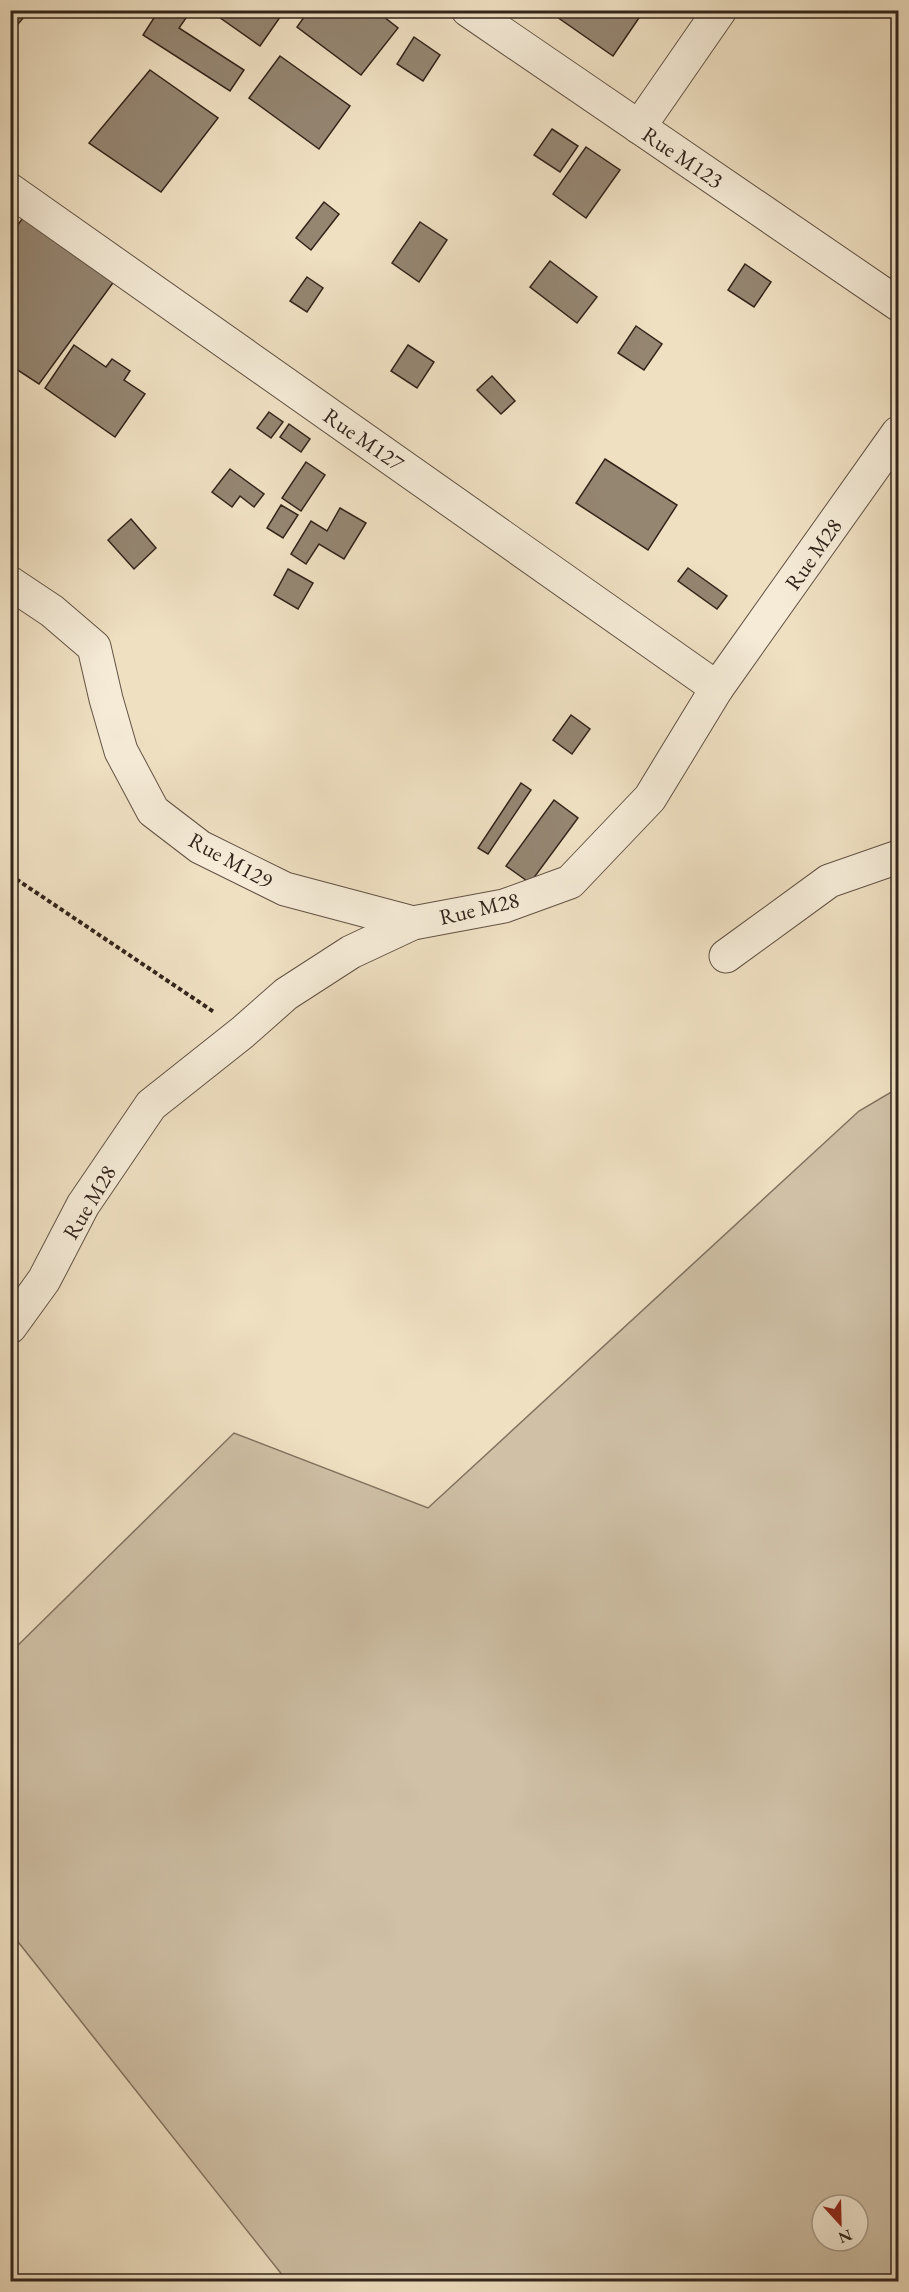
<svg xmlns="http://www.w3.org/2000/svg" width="909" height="2292" viewBox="0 0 909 2292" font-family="'EB Garamond',serif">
  <rect width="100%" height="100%" fill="#efe0c2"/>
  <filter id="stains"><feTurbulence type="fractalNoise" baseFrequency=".00333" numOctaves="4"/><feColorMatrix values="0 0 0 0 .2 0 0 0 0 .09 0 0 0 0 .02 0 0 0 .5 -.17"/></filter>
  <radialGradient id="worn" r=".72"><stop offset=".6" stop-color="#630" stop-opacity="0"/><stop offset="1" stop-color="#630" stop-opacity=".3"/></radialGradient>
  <path fill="#cfc0a6" stroke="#817260" stroke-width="1.5" fill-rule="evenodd" d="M898 1088V2281H287L11 1933V1652L234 1433 428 1508 859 1111ZM822 2205H858V2241H822Z"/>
  <g fill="#958672" stroke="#33241b" stroke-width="1.5">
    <polygon points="10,10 30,10 18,24 10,17"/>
    <polygon points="159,10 174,10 186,18 179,28 244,70 230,91 143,35"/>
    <polygon points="209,10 285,10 260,46"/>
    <polygon points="309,10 375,10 398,28 361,75 297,27"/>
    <polygon points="547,10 641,10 643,12 613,56"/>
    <polygon points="414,37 440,55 423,81 397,64"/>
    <polygon points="280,56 350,106 319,149 249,98"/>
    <polygon points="150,70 218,118 161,192 89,143"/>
    <polygon points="552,129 578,146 560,172 534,155"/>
    <polygon points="586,147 620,170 586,218 553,194"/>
    <polygon points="324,202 339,214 311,250 296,238"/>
    <polygon points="29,210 118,276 39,384 10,365 10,235"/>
    <polygon points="420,222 447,240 419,282 392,263"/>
    <polygon points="550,261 597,297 577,323 530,287"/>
    <polygon points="745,264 771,282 754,307 728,290"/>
    <polygon points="307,277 323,288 307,312 290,301"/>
    <polygon points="636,326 662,344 644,370 618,353"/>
    <polygon points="74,345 106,367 112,359 130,371 124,380 145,394 115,437 45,388"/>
    <polygon points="408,345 434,362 417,388 391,371"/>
    <polygon points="492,376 515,401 501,414 477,390"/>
    <polygon points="269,412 283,422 271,438 257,428"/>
    <polygon points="289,424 310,439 301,452 280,437"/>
    <polygon points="605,459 677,505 648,550 576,503"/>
    <polygon points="306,462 325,475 301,511 282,498"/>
    <polygon points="230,469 264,494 254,507 240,496 232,507 212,492"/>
    <polygon points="281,505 298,515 283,538 267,528"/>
    <polygon points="340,508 366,523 344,559 319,544 306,564 291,554 311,521 327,531"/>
    <polygon points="131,519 156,548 134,569 108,540"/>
    <polygon points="688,568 727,596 717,609 678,581"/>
    <polygon points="288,569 313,583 298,609 274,595"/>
    <polygon points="571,715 590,729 572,754 553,740"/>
    <polygon points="521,783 531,790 488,854 478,848"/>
    <polygon points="554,800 578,818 530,883 506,866"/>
  </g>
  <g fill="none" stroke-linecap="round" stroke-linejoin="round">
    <defs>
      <g id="street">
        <polyline points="468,10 898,304"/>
        <polyline points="639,127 720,10"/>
        <polyline points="10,190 717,688"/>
        <polyline points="10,583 52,611 94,647 106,699 121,751 153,811 200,847 285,889 413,923"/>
        <polyline points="726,956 829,881 898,857"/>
        <polyline points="10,1327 44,1280 83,1205 151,1105 243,1032 286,994 351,952 413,923 504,906 570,882 650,798 717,688 898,433"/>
      </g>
    </defs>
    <use href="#street" stroke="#625345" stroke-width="35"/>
    <polyline stroke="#33241b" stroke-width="4" stroke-dasharray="4.5 3" stroke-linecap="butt" points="10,875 214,1012"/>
    <use href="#street" stroke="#f5ebd7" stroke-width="33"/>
  </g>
  <g text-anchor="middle" stroke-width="4.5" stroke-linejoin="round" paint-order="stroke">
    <g font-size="22" fill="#33241b" stroke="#f5ebd7">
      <text transform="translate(683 157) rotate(34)" y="8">Rue M123</text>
      <text transform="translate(364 439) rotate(35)" y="8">Rue M127</text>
      <text transform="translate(813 554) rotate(-55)" y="8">Rue M28</text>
      <text transform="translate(231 860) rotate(29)" y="8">Rue M129</text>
      <text transform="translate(479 908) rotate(-13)" y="8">Rue M28</text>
      <text transform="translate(89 1202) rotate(-59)" y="8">Rue M28</text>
    </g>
  </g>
  <rect width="909" height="2292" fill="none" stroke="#efe0c2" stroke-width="36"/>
  <rect x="12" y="12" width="885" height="2268" fill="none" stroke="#33241b" stroke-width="3"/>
  <rect x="18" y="18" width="873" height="2256" fill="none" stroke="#33241b" stroke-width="1.5"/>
  <g transform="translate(840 2223) rotate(158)"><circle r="28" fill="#f5ebd7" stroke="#a79b8c" stroke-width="1.5"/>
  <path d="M0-4.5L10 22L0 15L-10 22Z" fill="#8f2418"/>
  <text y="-9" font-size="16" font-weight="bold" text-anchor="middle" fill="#33241b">N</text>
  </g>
  <rect width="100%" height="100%" filter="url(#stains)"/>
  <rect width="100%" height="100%" fill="url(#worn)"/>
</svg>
